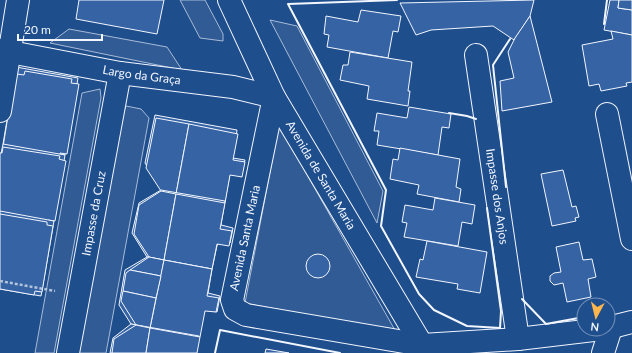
<svg xmlns="http://www.w3.org/2000/svg" width="632" height="353" viewBox="0 0 632 353" font-family="Lato,sans-serif">
  <rect width="100%" height="100%" fill="#1f4e8c"/>
  <g fill="#305b95" stroke="#a8bbd7">
    <polygon points="180,0 205,0 223,34 223,41 200,38"/>
    <polygon points="270,20 297,26 383,191 377,223"/>
    <polygon points="69,29 167,47 182,70 50,43"/>
    <polygon points="100,89 101,98 54,353 35,353 82,93"/>
    <polygon points="126,106 141,109 149,118 106,353 78,353 122,115"/>
    <polygon points="279,125 396,332 245,303"/>
  </g>
  <g fill="#3563a3" stroke="#f2f6ff">
    <polygon points="79,0 164,0 157,34 76,19"/>
    <polygon points="534,0 530,16 514,40 493,26 431,30 416,35 400,3"/>
    <polygon points="610,0 619,0 618,8 632,10 632,35 604,30"/>
    <polygon points="619,0 632,0 632,10 618,8"/>
    <polygon points="361,10 401,16 398,32 393,31 388,58 327,47 329,35 324,34 326,16 358,22"/>
    <polygon points="530,16 552,102 502,111 500,81 514,78 508,52 515,38"/>
    <polygon points="611,31 632,35 632,82 626,83 627,86 601,91 599,84 589,86 582,45 613,39"/>
    <polygon points="350,52 412,62 408,91 410,91 408,106 367,99 369,86 340,80 343,65 348,65"/>
    <polygon points="16,67 78,78 65,155 3,144"/>
    <polygon points="25,71 72,79 71,83 79,84 67,154 60,153 60,156 3,147 12,91 17,74 24,75"/>
    <polygon points="409,107 451,114 449,128 442,127 438,155 377,145 379,131 374,131 377,113 407,118"/>
    <polygon points="155,115 237,130 233,158 245,160 241,176 230,174 225,201 161,190 145,163"/>
    <polygon points="156,118 189,124 176,194 161,191 146,168"/>
    <polygon points="189,124 238,134 233,160 245,162 242,177 230,175 225,203 176,194"/>
    <polygon points="3,144 65,155 54,221 0,211 0,158"/>
    <polygon points="3,147 60,156 59,159 66,161 55,221 48,220 47,222 0,214 0,153 2,153"/>
    <polygon points="400,148 460,159 456,187 461,189 459,202 417,194 419,185 390,179 393,159 398,160"/>
    <polygon points="563,170 572,207 576,206 579,217 575,218 576,221 552,226 541,174"/>
    <polygon points="161,190 225,201 221,225 233,228 230,243 218,241 212,269 147,257 132,233 139,203"/>
    <polygon points="161,191 176,194 164,260 149,257 134,234 139,205"/>
    <polygon points="176,194 225,203 220,229 232,231 229,246 217,244 212,269 164,260"/>
    <polygon points="435,198 475,205 472,224 462,222 458,246 404,237 407,223 402,222 405,205 433,210"/>
    <polygon points="0,211 54,221 41,296 0,289"/>
    <polygon points="0,214 47,222 47,225 53,226 42,292 35,291 34,295 0,289"/>
    <polygon points="427,241 487,252 480,293 457,289 458,284 416,277 420,259 423,260"/>
    <polygon points="579,242 583,260 592,259 596,277 588,279 591,297 567,302 563,283 554,285 550,281 550,276 554,273 561,272 556,247"/>
    <circle cx="318" cy="266" r="12"/>
    <polygon points="147,257 212,269 208,293 220,296 217,312 204,309 199,336 131,324 119,305 125,270"/>
    <polygon points="149,257 164,260 161,276 130,270"/>
    <polygon points="164,260 212,269 207,296 219,298 216,312 205,311 200,337 150,328"/>
    <polygon points="130,270 161,276 156,298 123,291 126,273"/>
    <polygon points="123,291 156,298 150,328 136,325 121,301"/>
    <polygon points="131,324 199,336 196,353 110,353 113,338"/>
    <polygon points="136,325 150,328 146,353 112,353 114,339"/>
    <polygon points="150,328 200,337 197,353 146,353"/>
    <polygon points="266,349 289,353 265,353"/>
  </g>
  <g fill="none" stroke-linecap="round" stroke-linejoin="round">
    <defs>
      <g id="street">
        <path id="s1" d="M229 0 274 97 422 345"/>
        <path id="s2" d="M0 50 120 73 233 87 274 97 232 300 235 309 246 315 422 345 518 339 602 329"/>
        <path id="s3" d="M476 55 518 339"/>
        <polyline points="0,111 18,0"/>
        <polyline points="607,114 632,239"/>
        <polyline points="608,328 632,322"/>
        <path id="s4" d="M68 353 120 73"/>
        <polyline points="603,353 611,328"/>
      </g>
    </defs>
    <use href="#street" stroke="#f2f6ff" stroke-width="24"/>
    <polyline stroke="#b3c4dc" stroke-width="2.5" stroke-dasharray="3 2" stroke-linecap="butt" points="0,281 55,291"/>
    <use href="#street" stroke="#1f4e8c" stroke-width="22"/>
    <g stroke="#f2f6ff" stroke-width="2">
      <polyline points="397,0 288,4 386,190 381,226 419,294 434,310 467,326 500,328 501,311 487,208"/>
      <polyline points="604,24 607,0"/>
      <polyline points="449,113 467,116 476,119"/>
      <polyline points="506,187 493,65 510,39"/>
      <polyline points="522,299 546,324 584,317"/>
      <polyline points="608,313 610,313"/>
      <polyline points="215,353 220,330 340,353"/>
    </g>
  </g>
  <g text-anchor="middle" stroke-width="3" stroke-linejoin="round" paint-order="stroke">
    <g font-size="12" fill="#f2f6ff" stroke="#1f4e8c">
      <text dy="4" stroke="none"><textPath href="#s2" startOffset="144">Largo da Graça</textPath></text>
      <text dy="4" stroke="none"><textPath href="#s1" startOffset="198">Avenida de Santa Maria</textPath></text>
      <text dy="4" stroke="none"><textPath href="#s3" startOffset="143">Impasse dos Anjos</textPath></text>
      <text dy="4" stroke="none"><textPath href="#s4" startOffset="142">Impasse da Cruz</textPath></text>
      <text transform="translate(245 238) rotate(-78)" y="4">Avenida Santa Maria</text>
    </g>
  </g>
  <g transform="translate(596 317) rotate(187)"><circle r="19" fill="#1f4e8c" stroke="#7391ba"/>
  <path d="M0-3L7 15L0 10L-7 15Z" fill="#ffb74d"/>
  <text y="-6" font-size="11" font-weight="bold" text-anchor="middle" fill="#f2f6ff">N</text>
  </g>
  <path d="M18 34v6h84v-6" fill="none" stroke="#f2f6ff" stroke-width="2"/>
  <text x="24" y="34" font-size="12" fill="#f2f6ff" stroke="#1f4e8c" stroke-width="3" paint-order="stroke">20 m</text>
</svg>
